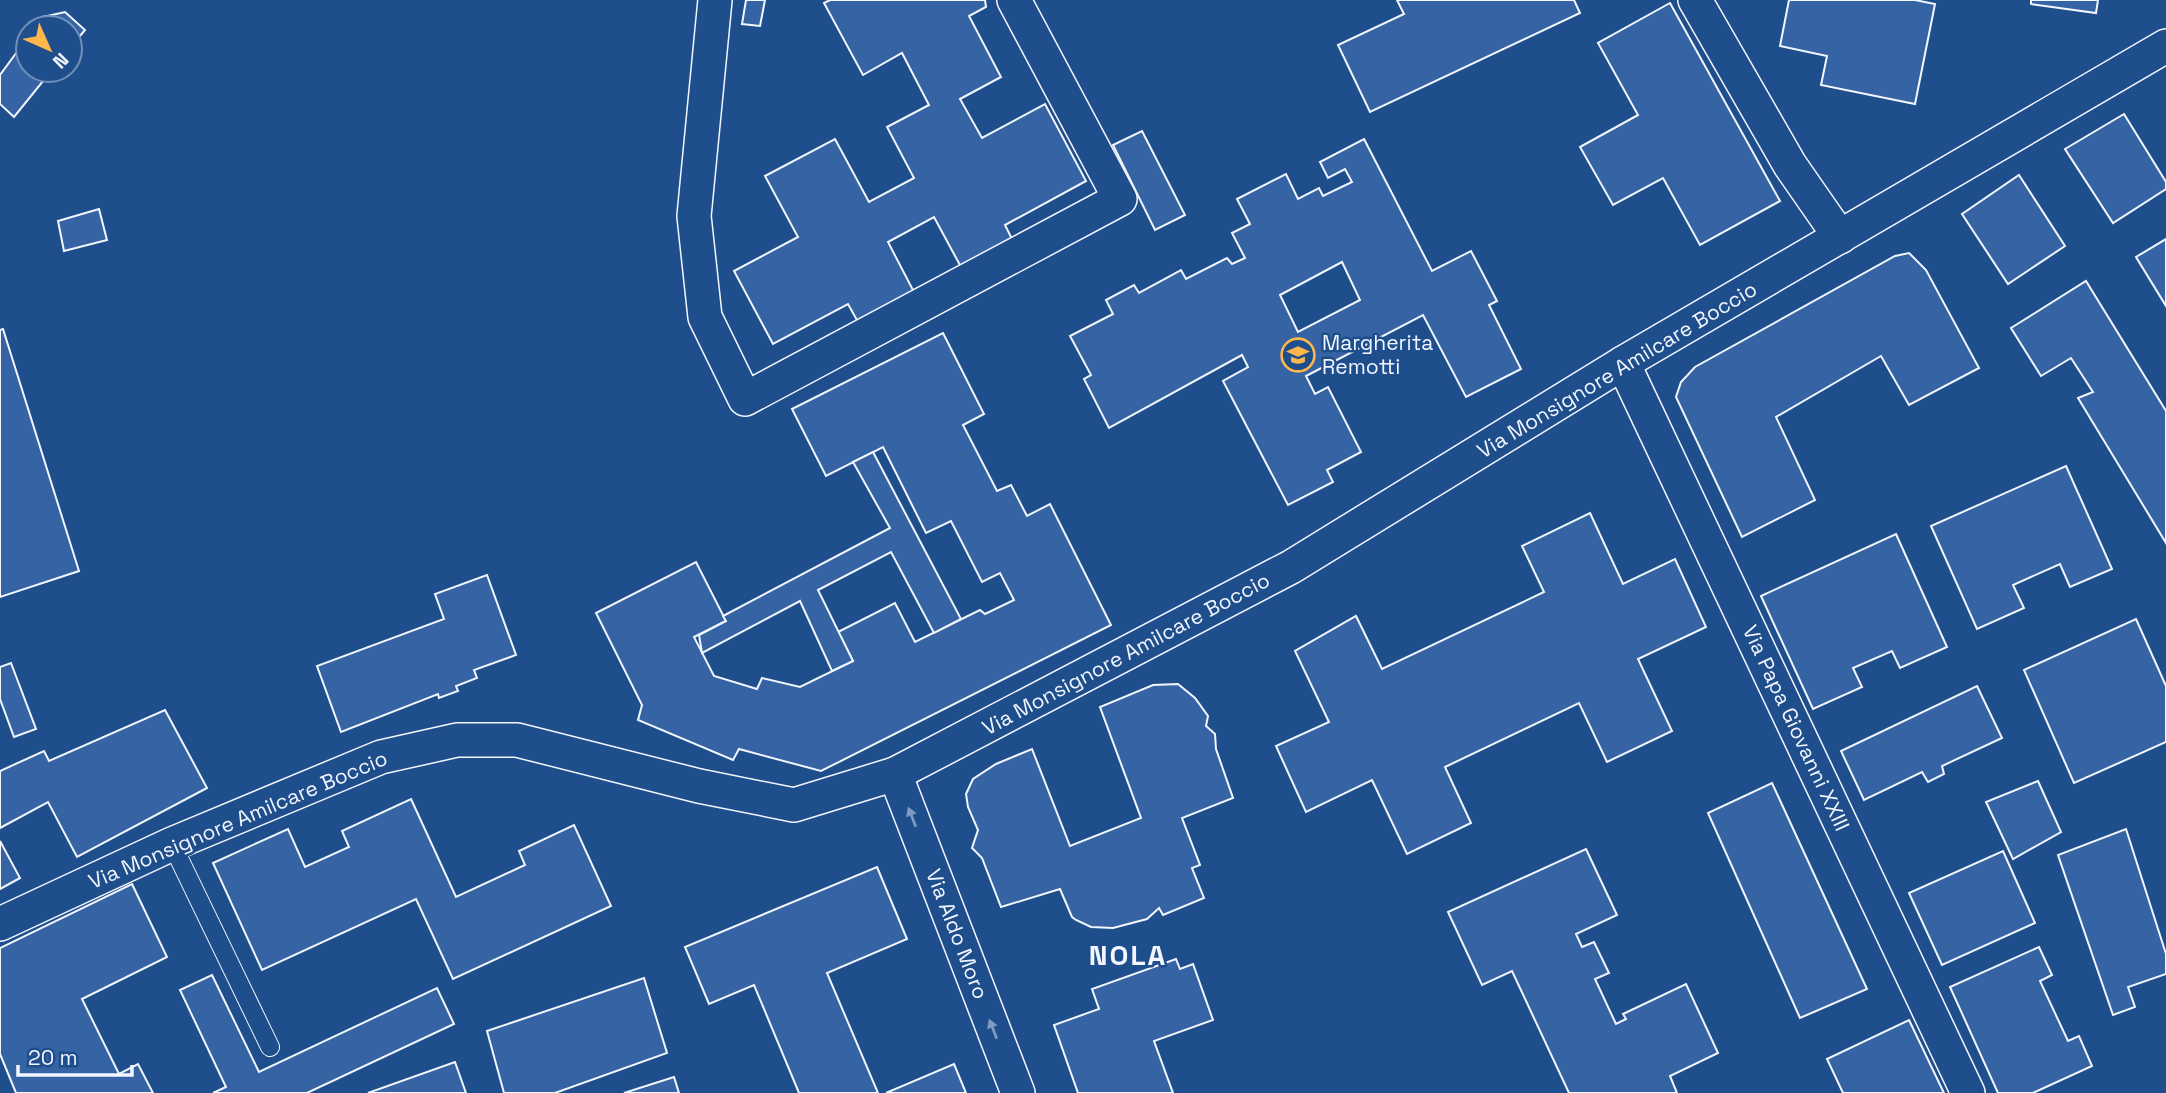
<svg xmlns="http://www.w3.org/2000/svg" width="2166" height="1093" viewBox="0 0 2166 1093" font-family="'Space Grotesk',sans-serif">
  <rect width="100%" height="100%" fill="#1f4e8c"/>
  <g fill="#3563a3" stroke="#f2f6ff" stroke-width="2" fill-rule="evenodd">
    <polygon points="746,0 765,0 760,26 742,24"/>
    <polygon points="830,0 985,0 986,7 969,16 1001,77 960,99 982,138 1045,104 1086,181 1005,225 1012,239 961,267 934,217 888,242 914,292 858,322 848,304 773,344 734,271 798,237 765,176 835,139 869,202 914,178 887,127 929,105 902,53 863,75 824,3"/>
    <polygon points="1397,0 1574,0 1580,13 1370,112 1338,45 1404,14"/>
    <polygon points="1789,0 1915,0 1935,4 1915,104 1821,85 1827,56 1780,46"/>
    <polygon points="2031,0 2098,0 2096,13 2031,4"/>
    <polygon points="1670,3 1780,201 1700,245 1663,178 1613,205 1580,147 1638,115 1598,43"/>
    <polygon points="65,12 85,30 70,48 70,28 35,28 43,17"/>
    <polygon points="28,37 28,70 52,70 14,117 0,104 0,75"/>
    <polygon points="2124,114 2166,182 2166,189 2113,223 2065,149"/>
    <polygon points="1142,131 1185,215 1155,230 1113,145"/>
    <path d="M1364 139 1432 271 1471 251 1497 301 1489 305 1521 369 1466 397 1423 315 1306 376 1315 394 1328 387 1361 452 1327 470 1333 482 1288 505 1223 381 1248 367 1242 355 1109 428 1084 379 1091 375 1070 336 1113 314 1106 300 1134 285 1139 293 1181 270 1186 279 1227 258 1232 264 1245 258 1232 233 1250 224 1237 199 1286 174 1298 199 1319 188 1323 196 1352 182 1345 169 1328 178 1320 162ZM1342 262 1360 300 1298 332 1280 295Z"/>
    <polygon points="2019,175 2065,246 2008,284 1962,214"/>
    <polygon points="99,209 107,240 64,251 58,221"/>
    <polygon points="2166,239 2166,306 2136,257"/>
    <polygon points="1909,253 1926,270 1979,368 1909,405 1881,356 1776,417 1815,500 1742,537 1676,397 1681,382 1695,367 1895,256"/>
    <polygon points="2086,281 2166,411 2166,543 2078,398 2093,392 2071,358 2041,376 2011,328"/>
    <polygon points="3,329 79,571 0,597 0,330"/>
    <polygon points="943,333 984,414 963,425 997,491 1011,485 1027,516 1050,504 1111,625 821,771 739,749 733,760 638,720 642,705 596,613 696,562 726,621 694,637 714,676 757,689 762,678 800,687 853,661 838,632 895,603 915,642 980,610 985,614 1014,600 1000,573 982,582 951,521 926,533 883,447 826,476 792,409"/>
    <polygon points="873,452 961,619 934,633 891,552 818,590 853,661 832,671 800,601 702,653 699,635 726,621 723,616 890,528 853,462"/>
    <polygon points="2066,466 2112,569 2070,587 2060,564 2013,585 2024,608 1977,629 1931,526"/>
    <polygon points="1590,513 1623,584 1675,559 1706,627 1638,659 1672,731 1607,762 1579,703 1445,767 1471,823 1407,854 1372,780 1306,812 1276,746 1329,722 1295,651 1356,616 1382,669 1544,592 1522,546"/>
    <polygon points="1896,534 1947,647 1900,668 1892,651 1853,668 1862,687 1813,709 1761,596"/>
    <polygon points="487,575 516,655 474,670 477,678 456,686 458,691 439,698 438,694 341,732 317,666 444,619 435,594"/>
    <polygon points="2136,619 2166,686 2166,742 2074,783 2024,670"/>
    <polygon points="11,663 36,729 14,737 0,699 0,667"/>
    <polygon points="1178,684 1195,698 1208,716 1206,726 1215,734 1216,749 1233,798 1182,818 1200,865 1192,868 1204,898 1163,915 1159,908 1147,919 1113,928 1091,927 1076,920 1072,917 1060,889 1001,907 982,858 972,848 978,830 968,807 966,794 973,779 996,764 1032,749 1070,846 1141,818 1100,707 1153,685"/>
    <polygon points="1977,686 2002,738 1942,766 1944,774 1928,782 1922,772 1864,800 1841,751"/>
    <polygon points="165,710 207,788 77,857 48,802 0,828 0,771 44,751 49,761"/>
    <polygon points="2038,781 2061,832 2013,859 1986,802"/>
    <polygon points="1772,783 1867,989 1800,1018 1708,813"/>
    <polygon points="411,799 456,897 525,865 519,851 574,825 611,906 453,979 416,899 262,970 213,863 288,829 305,867 349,847 342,831"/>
    <polygon points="2126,829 2166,954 2166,974 2128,987 2135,1007 2113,1015 2058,855"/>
    <polygon points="0,841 20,878 0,889"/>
    <polygon points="1586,849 1617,915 1576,934 1582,947 1594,942 1609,973 1595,979 1616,1024 1626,1019 1623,1014 1686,984 1718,1053 1670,1076 1677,1093 1569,1093 1512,971 1482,985 1448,912"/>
    <polygon points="2003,851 2035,923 1942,965 1909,893"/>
    <polygon points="877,867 907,939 827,973 878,1093 799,1093 754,985 709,1004 685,947"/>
    <polygon points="132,884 167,957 82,999 119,1074 138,1064 153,1093 16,1093 0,1054 0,948"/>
    <polygon points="2039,947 2052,975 2040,981 2068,1041 2079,1036 2092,1066 2033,1093 1998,1093 1950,987"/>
    <polygon points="1176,959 1180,969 1193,964 1213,1020 1154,1041 1173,1093 1078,1093 1054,1025 1099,1009 1092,989"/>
    <polygon points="212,975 259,1072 437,988 454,1024 307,1093 213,1093 226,1087 180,990"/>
    <polygon points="644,978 667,1053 555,1093 504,1093 487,1031"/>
    <polygon points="1909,1020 1944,1093 1843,1093 1827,1059"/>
    <polygon points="455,1062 466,1093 368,1093"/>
    <polygon points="954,1064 966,1093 886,1093"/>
    <polygon points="674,1077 679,1093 624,1093"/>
  </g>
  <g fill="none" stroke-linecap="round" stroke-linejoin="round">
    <defs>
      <polyline id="service" points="172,844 270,1047"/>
      <g id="minor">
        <polyline points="715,0 694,216 705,317 745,399 1120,199 1014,0"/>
        <polyline points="1695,0 1790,165 1840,237"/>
        <polyline points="1623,363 1968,1093"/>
        <polyline points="895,774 1018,1093"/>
        <polyline points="0,924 172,844 381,757 457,740 517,740 699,786 794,805 895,774 1291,567 1623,363 2166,46"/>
      </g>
    </defs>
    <use href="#service" stroke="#f2f6ff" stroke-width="20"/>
    <use href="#minor" stroke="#f2f6ff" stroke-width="36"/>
    <use href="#service" stroke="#1f4e8c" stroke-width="18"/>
    <use href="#minor" stroke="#1f4e8c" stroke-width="33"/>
  </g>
  <defs><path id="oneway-solid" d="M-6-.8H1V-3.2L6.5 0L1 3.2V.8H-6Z" transform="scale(1.75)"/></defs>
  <g fill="#7e9ac0">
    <use href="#oneway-solid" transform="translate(912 817) rotate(-111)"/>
    <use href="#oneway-solid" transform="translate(993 1029) rotate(-111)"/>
  </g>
  <defs>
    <symbol id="school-ring" viewBox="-11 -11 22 22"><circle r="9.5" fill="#1f4e8c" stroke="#ffb74d" stroke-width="1.5"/><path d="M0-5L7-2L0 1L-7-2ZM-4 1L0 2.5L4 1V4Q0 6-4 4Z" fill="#ffb74d"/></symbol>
  </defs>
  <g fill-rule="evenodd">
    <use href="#school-ring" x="1279" y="336" width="38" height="38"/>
  </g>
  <g text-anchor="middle" stroke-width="5" stroke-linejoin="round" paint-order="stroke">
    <g font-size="21" fill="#f2f6ff" stroke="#1f4e8c" text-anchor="start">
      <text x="1322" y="350">Margherita<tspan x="1322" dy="24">Remotti</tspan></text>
    </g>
    <g font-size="21" fill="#f2f6ff" stroke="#1f4e8c">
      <text transform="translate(1617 370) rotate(-31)" y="7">Via Monsignore Amilcare Boccio</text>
      <text transform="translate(1126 654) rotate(-28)" y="7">Via Monsignore Amilcare Boccio</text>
      <text transform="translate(1796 728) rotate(65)" y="7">Via Papa Giovanni XXIII</text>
      <text transform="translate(238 820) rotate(-23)" y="7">Via Monsignore Amilcare Boccio</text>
      <text transform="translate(957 934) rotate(69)" y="7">Via Aldo Moro</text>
    </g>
    <g font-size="28" font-weight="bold" letter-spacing="2" fill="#f2f6ff" stroke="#1f4e8c">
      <text x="1128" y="965">NOLA</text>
    </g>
  </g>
  <g transform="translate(49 49) rotate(135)"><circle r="33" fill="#1f4e8c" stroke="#7391ba" stroke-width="2"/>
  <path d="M0-5L12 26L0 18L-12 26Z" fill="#ffb74d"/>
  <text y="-10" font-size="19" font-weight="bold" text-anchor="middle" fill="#f2f6ff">N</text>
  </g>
  <path d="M18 1065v10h114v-10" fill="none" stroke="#f2f6ff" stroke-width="3.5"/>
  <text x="28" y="1065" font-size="21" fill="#f2f6ff" stroke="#1f4e8c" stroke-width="5" paint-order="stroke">20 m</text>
</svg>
